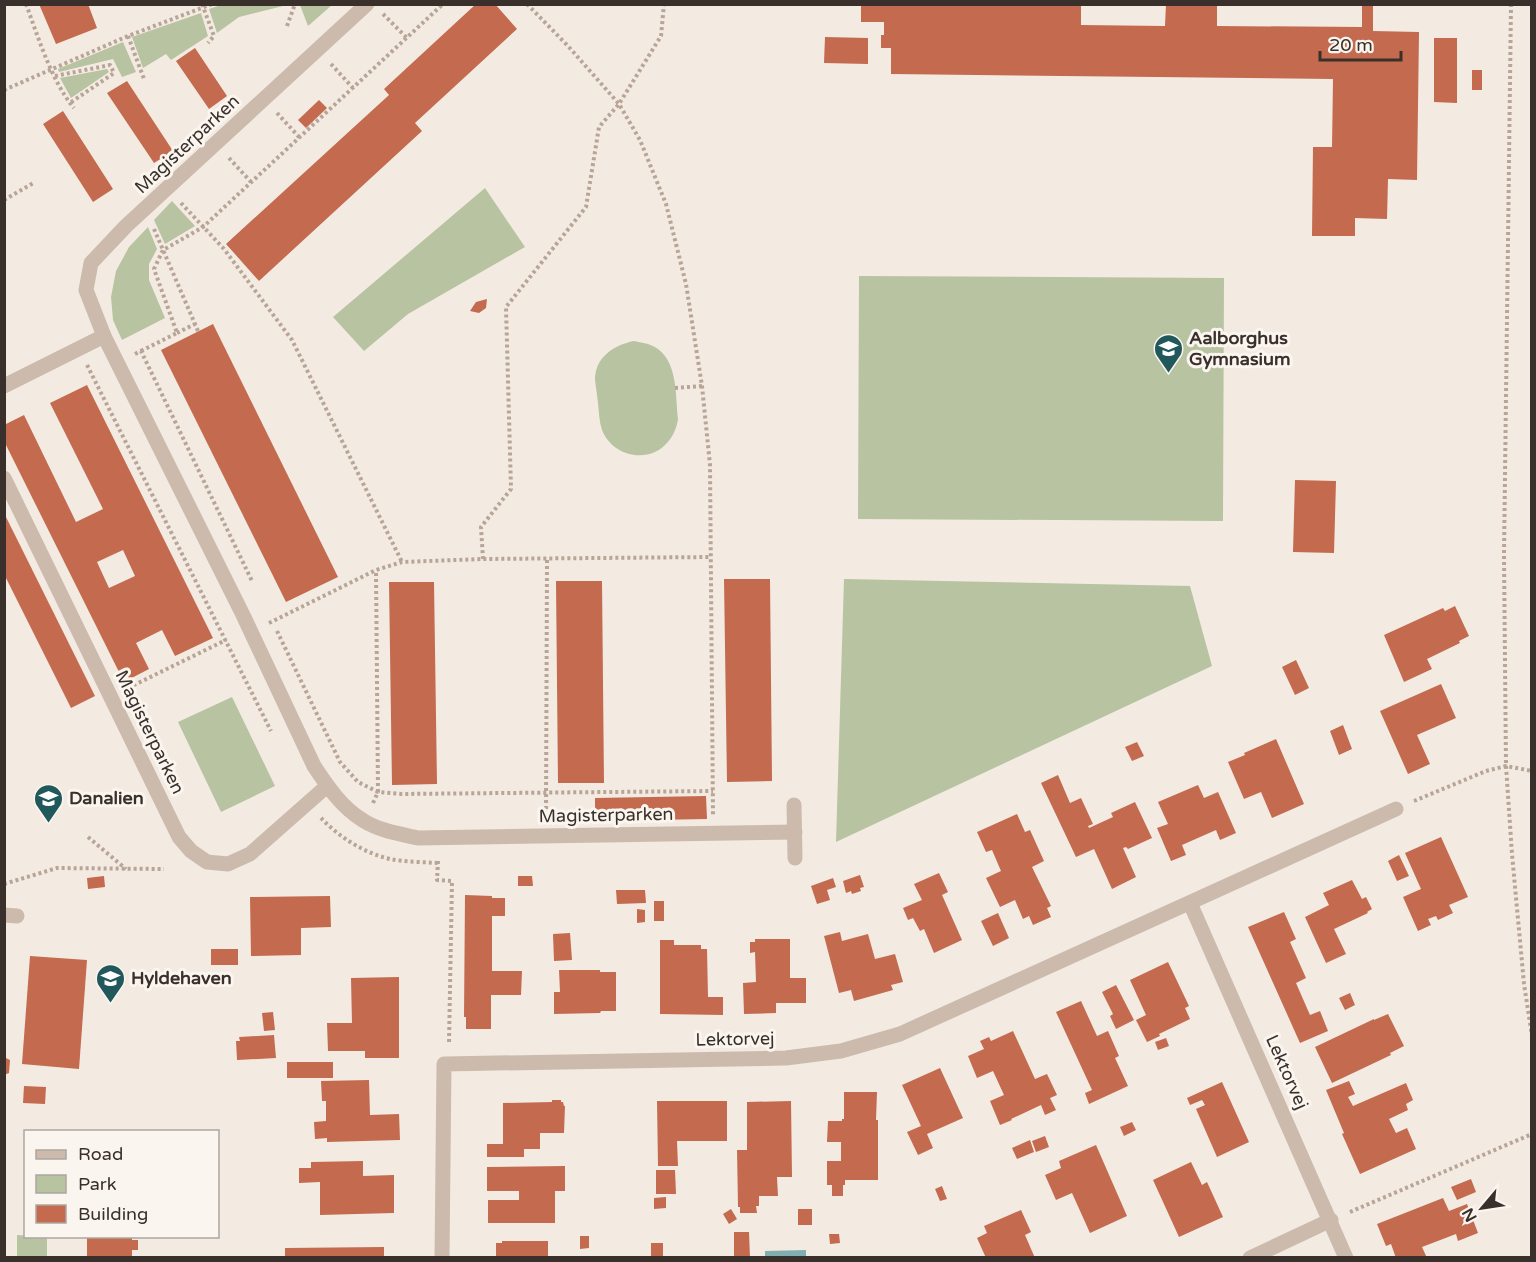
<svg xmlns="http://www.w3.org/2000/svg" width="1536" height="1262" viewBox="0 0 1536 1262" font-family="'Varela Round',sans-serif">
  <rect width="100%" height="100%" fill="#f3ebe2"/>
  <g fill="#b8c3a1">
    <polygon points="221,5 221,4 287,5 239,17 217,33 209,9"/>
    <polygon points="300,5 332,4 332,5 308,26"/>
    <polygon points="201,13 208,36 171,60 166,54 143,68 132,37"/>
    <polygon points="123,42 136,72 122,77 113,59 59,72 58,69"/>
    <polygon points="107,69 109,72 71,98 60,78"/>
    <polygon points="485,188 525,247 408,314 364,351 333,317"/>
    <polygon points="172,201 195,226 165,244 154,220"/>
    <polygon points="148,227 157,249 149,264 149,280 165,318 122,340 113,320 111,297 116,271 129,247"/>
    <polygon points="859,276 1224,278 1223,521 858,519"/>
    <path d="M634 341C638 342 644 343 648 344 679 354 675 394 678 419 676 433 668 446 655 452 635 461 610 451 602 430 599 421 599 412 598 403 597 395 596 387 595 380 595 357 614 345 634 341Z"/>
    <polygon points="844,579 1190,586 1212,666 836,842"/>
    <polygon points="232,697 275,786 221,812 178,722"/>
    <polygon points="17,1235 47,1237 47,1257 17,1257"/>
  </g>
  <polygon fill="#81afb0" points="806,1250 806,1257 765,1257 765,1251"/>
  <g fill="#c36a4f" fill-rule="evenodd">
    <polygon points="39,4 88,4 97,28 56,44"/>
    <polygon points="476,4 495,4 517,29 415,123 422,131 259,281 226,244 389,95 384,89"/>
    <polygon points="861,4 1081,4 1081,25 1165,26 1166,4 1217,4 1217,26 1362,27 1362,4 1373,4 1373,31 1419,32 1417,180 1388,179 1387,219 1355,218 1355,236 1312,236 1313,147 1332,147 1333,79 891,74 891,48 881,48 881,35 884,35 884,22 861,22"/>
    <polygon points="825,37 868,38 868,64 824,63"/>
    <polygon points="1434,38 1457,38 1457,103 1434,102"/>
    <polygon points="195,48 227,96 209,109 176,61"/>
    <rect x="1472" y="70" width="10" height="20"/>
    <polygon points="127,81 173,151 154,163 107,93"/>
    <polygon points="319,100 327,108 306,128 298,120"/>
    <polygon points="63,111 113,189 93,202 43,124"/>
    <polygon points="487,299 486,308 479,313 470,311 476,302"/>
    <polygon points="213,324 338,577 286,602 161,350"/>
    <path d="M87 385 213 638 175 656 162 630 136 643 149 669 124 682 4 441V425L24 415 76 522 103 509 50 403ZM123 550 135 576 109 588 97 562Z"/>
    <polygon points="1295,480 1336,481 1334,553 1293,552"/>
    <polygon points="4,513 95,696 71,708 4,574"/>
    <polygon points="724,579 770,579 772,781 727,782"/>
    <polygon points="556,581 602,581 604,783 558,783"/>
    <polygon points="389,582 434,582 437,784 392,785"/>
    <polygon points="1455,606 1469,636 1459,641 1460,643 1427,659 1432,669 1404,682 1384,635 1443,608 1445,611"/>
    <polygon points="1296,660 1309,688 1295,695 1282,667"/>
    <polygon points="1441,684 1456,718 1417,735 1430,764 1408,774 1380,711"/>
    <polygon points="1343,725 1352,749 1339,755 1330,731"/>
    <polygon points="1276,739 1304,804 1272,818 1261,792 1244,799 1228,762 1245,755 1244,753"/>
    <polygon points="1137,742 1144,756 1132,761 1125,747"/>
    <polygon points="1058,775 1070,803 1081,798 1093,824 1088,826 1089,828 1113,817 1111,813 1135,802 1152,838 1128,849 1126,847 1123,848 1136,877 1112,889 1094,849 1076,857 1041,783"/>
    <polygon points="1198,785 1204,798 1218,792 1236,833 1220,840 1216,830 1182,845 1186,855 1171,861 1157,828 1168,824 1158,802"/>
    <polygon points="706,796 707,819 595,821 595,798"/>
    <polygon points="1017,814 1025,832 1030,830 1044,861 1032,867 1051,906 1047,908 1051,917 1033,925 1029,916 1023,919 1015,900 1000,907 986,878 1001,871 992,850 986,852 977,832"/>
    <polygon points="1441,837 1468,897 1449,905 1453,913 1438,920 1436,916 1428,919 1431,925 1418,931 1403,897 1421,889 1405,853"/>
    <polygon points="1399,855 1409,876 1397,881 1388,861"/>
    <polygon points="939,873 948,892 942,895 962,940 934,953 924,929 920,931 913,918 908,920 903,908 922,900 914,884"/>
    <polygon points="860,875 864,887 860,888 861,891 852,894 851,891 846,893 843,881"/>
    <polygon points="104,876 105,887 88,889 87,878"/>
    <polygon points="518,876 532,876 533,886 518,886"/>
    <polygon points="833,878 836,887 827,890 830,900 817,904 811,886"/>
    <polygon points="1352,880 1362,899 1366,897 1372,909 1367,912 1368,913 1334,929 1346,954 1326,963 1305,917 1329,905 1323,893"/>
    <polygon points="616,890 645,890 646,903 617,904"/>
    <polygon points="465,895 492,896 492,898 505,898 505,916 492,916 492,971 522,971 521,995 491,995 491,1029 466,1029 466,1017 464,1017"/>
    <polygon points="330,896 331,927 301,928 301,955 251,956 250,897"/>
    <rect x="654" y="901" width="10" height="20"/>
    <polygon points="637,909 645,910 645,922 637,923"/>
    <polygon points="1284,912 1296,939 1290,942 1306,978 1296,983 1310,1015 1320,1011 1328,1031 1300,1043 1248,927"/>
    <polygon points="998,913 1009,938 993,946 981,921"/>
    <polygon points="840,932 842,941 868,934 875,959 895,954 903,982 891,985 893,990 854,1001 851,990 839,993 824,936"/>
    <polygon points="570,933 572,960 554,961 553,934"/>
    <polygon points="755,939 790,939 790,978 806,978 806,1003 776,1003 776,1013 744,1014 743,983 756,982 755,952 750,953 750,942 755,942"/>
    <polygon points="660,940 674,940 674,945 701,945 701,949 707,949 708,997 723,997 723,1015 660,1014"/>
    <rect x="211" y="949" width="27" height="16"/>
    <polygon points="30,956 87,960 79,1069 22,1064"/>
    <polygon points="1168,962 1189,1006 1185,1008 1190,1019 1159,1034 1160,1036 1147,1042 1136,1020 1146,1015 1130,980"/>
    <polygon points="559,970 600,970 600,972 616,972 616,1011 601,1011 600,1013 554,1014 554,992 560,992"/>
    <polygon points="399,977 399,1058 365,1058 365,1051 328,1051 327,1023 352,1023 351,978"/>
    <polygon points="1116,985 1134,1020 1116,1029 1110,1016 1113,1014 1102,992"/>
    <polygon points="1350,993 1355,1005 1345,1010 1339,998"/>
    <polygon points="1081,1001 1097,1036 1108,1031 1119,1056 1115,1058 1128,1086 1089,1104 1085,1093 1092,1090 1056,1012"/>
    <polygon points="273,1012 275,1030 264,1031 262,1013"/>
    <polygon points="1388,1014 1404,1046 1390,1053 1391,1055 1332,1083 1315,1047 1374,1019 1374,1020"/>
    <polygon points="1013,1031 1035,1079 1047,1074 1057,1095 1050,1098 1056,1110 1045,1115 1041,1105 1011,1119 1012,1120 1000,1125 990,1101 1004,1095 993,1071 977,1078 968,1056 984,1049 980,1041 989,1037 991,1041"/>
    <polygon points="274,1035 276,1058 237,1060 236,1041 240,1041 239,1037"/>
    <polygon points="1166,1038 1169,1046 1158,1050 1155,1042"/>
    <polygon points="4,1057 10,1060 9,1073 4,1075"/>
    <rect x="287" y="1062" width="46" height="16"/>
    <polygon points="940,1068 963,1118 927,1134 933,1148 918,1155 907,1132 921,1126 902,1085"/>
    <polygon points="369,1080 370,1115 399,1114 400,1140 327,1142 327,1138 315,1139 314,1122 326,1121 326,1101 322,1101 321,1081"/>
    <polygon points="1349,1081 1355,1094 1348,1097 1353,1106 1406,1083 1413,1100 1406,1104 1408,1110 1389,1119 1396,1133 1407,1128 1416,1149 1360,1174 1342,1134 1344,1133 1326,1090"/>
    <polygon points="1222,1082 1249,1142 1217,1157 1196,1109 1205,1105 1202,1100 1190,1105 1187,1098"/>
    <polygon points="24,1086 46,1087 45,1104 23,1103"/>
    <polygon points="844,1092 877,1092 876,1120 878,1120 878,1180 845,1180 845,1185 843,1185 843,1196 832,1196 832,1185 827,1185 827,1161 841,1161 841,1142 827,1142 828,1121 842,1121 842,1119 844,1119"/>
    <polygon points="552,1100 561,1100 561,1102 563,1102 564,1106 565,1106 564,1133 540,1133 540,1149 524,1149 524,1157 487,1157 487,1144 503,1144 503,1103 552,1102"/>
    <polygon points="657,1101 727,1101 727,1141 677,1141 678,1166 658,1166"/>
    <polygon points="791,1101 792,1177 777,1177 778,1196 759,1196 759,1206 756,1206 757,1213 740,1213 740,1207 738,1207 737,1150 747,1150 747,1102"/>
    <polygon points="1132,1122 1136,1130 1124,1136 1120,1127"/>
    <polygon points="1045,1136 1049,1147 1036,1152 1032,1141"/>
    <polygon points="1030,1140 1034,1152 1017,1159 1012,1148"/>
    <polygon points="1096,1145 1127,1216 1090,1233 1072,1193 1056,1200 1045,1175 1061,1168 1059,1161"/>
    <polygon points="363,1161 363,1176 394,1175 394,1213 320,1215 320,1182 299,1183 299,1168 311,1168 311,1162"/>
    <polygon points="1191,1162 1202,1185 1207,1182 1223,1217 1179,1237 1153,1180"/>
    <polygon points="565,1166 565,1191 555,1191 555,1223 488,1223 488,1200 519,1200 519,1191 487,1191 487,1167"/>
    <polygon points="656,1170 675,1170 676,1194 656,1194"/>
    <polygon points="1471,1179 1476,1192 1457,1200 1451,1187"/>
    <polygon points="942,1186 947,1199 940,1201 935,1189"/>
    <polygon points="666,1197 666,1208 654,1209 654,1198"/>
    <polygon points="1443,1198 1449,1211 1467,1204 1478,1233 1458,1241 1456,1234 1422,1247 1427,1258 1396,1258 1391,1244 1386,1246 1377,1224"/>
    <polygon points="731,1209 737,1219 729,1224 723,1214"/>
    <rect x="798" y="1209" width="14" height="16"/>
    <polygon points="1021,1210 1031,1232 1025,1235 1035,1258 986,1258 977,1238 987,1233 984,1226"/>
    <polygon points="734,1232 749,1232 750,1258 734,1258"/>
    <polygon points="829,1234 839,1234 840,1243 830,1244"/>
    <polygon points="87,1236 132,1236 132,1240 138,1240 138,1250 132,1250 132,1258 87,1258"/>
    <polygon points="580,1236 589,1236 589,1248 580,1249"/>
    <polygon points="502,1241 548,1241 548,1258 496,1258 496,1243 502,1243"/>
    <rect x="651" y="1243" width="12" height="15"/>
    <polygon points="384,1247 384,1258 285,1258 285,1248"/>
  </g>
  <g fill="none" stroke-linecap="round" stroke-linejoin="round">
    <g stroke="#b8a597" stroke-width="4" stroke-dasharray="3 3" stroke-linecap="butt">
      <path d="M26 4C38 37 52 82 74 108"/>
      <polyline points="202,4 214,36 208,43"/>
      <polyline points="527,4 568,46 619,104 640,140 666,204 686,284 702,386 710,465 713,815"/>
      <polyline points="1511,4 1504,555 1506,766 1512,854 1524,984 1532,1036"/>
      <polyline points="383,14 407,38"/>
      <polyline points="287,26 295,4"/>
      <polyline points="128,36 144,79"/>
      <polyline points="331,64 353,88"/>
      <polyline points="55,76 110,65 114,73 70,103"/>
      <polyline points="4,90 128,36 212,4"/>
      <polyline points="277,113 300,138"/>
      <polyline points="4,138 5,138"/>
      <polyline points="229,158 251,182"/>
      <polyline points="4,200 35,182"/>
      <polyline points="181,203 224,249 292,340 402,562"/>
      <polyline points="154,229 198,331"/>
      <polyline points="177,333 195,324"/>
      <polyline points="141,351 177,333 154,269 163,250 203,227 443,4"/>
      <polyline points="135,354 141,351 252,581"/>
      <polyline points="87,365 271,731"/>
      <polyline points="675,388 702,386"/>
      <polyline points="483,559 481,527 511,489 506,307 586,207 599,127 619,104 661,36 664,4"/>
      <polyline points="269,623 376,570 402,562 483,559 711,557"/>
      <polyline points="277,631 340,762 358,782 378,792 401,794 713,791"/>
      <polyline points="128,688 226,640"/>
      <polyline points="1414,801 1486,771 1506,766 1532,771"/>
      <polyline points="373,803 378,792 376,570"/>
      <polyline points="546,815 547,558"/>
      <path d="M321 818C339 837 364 853 390 859 405 862 423 862 438 863"/>
      <polyline points="88,837 126,869"/>
      <polyline points="438,861 437,880 452,881 449,1043"/>
      <polyline points="4,884 57,868 164,869"/>
      <polyline points="1350,1212 1532,1134"/>
    </g>
    <g stroke="#ccbbad" stroke-width="15">
      <path d="M367 4 126 226 91 263 86 290 104 336 243 615 314 766C328 787 342 808 364 821 380 831 401 834 418 838L795 832"/>
      <polyline points="4,386 104,336"/>
      <polyline points="4,478 179,837 191,851 207,862 228,864 250,854 327,786"/>
      <polyline points="794,805 795,858"/>
      <polyline points="1190,903 1346,1258"/>
      <polyline points="4,915 17,916"/>
      <polyline points="442,1258 444,1064 786,1058 841,1051 900,1034 1396,809"/>
      <polyline points="1250,1258 1331,1220"/>
    </g>
  </g>
  <defs>
    <symbol id="school-pin" viewBox="-11 -11 22 30"><path d="M0 17L-7.5 6A9.5 9.5 0 1 1 7.5 6Z" fill="#21585c" stroke="#faf5ee"/><path d="M0-5L7-2L0 1L-7-2ZM-4 1L0 2.5L4 1V4Q0 6-4 4Z" fill="#fff"/></symbol>
  </defs>
  <g fill-rule="evenodd">
    <use href="#school-pin" x="1152" y="332" width="33" height="45"/>
    <use href="#school-pin" x="32" y="782" width="33" height="45"/>
    <use href="#school-pin" x="94" y="962" width="33" height="45"/>
  </g>
  <g text-anchor="middle" stroke-width="6" stroke-linejoin="round" paint-order="stroke">
    <g font-size="18" fill="#3a302b" stroke="#faf5ee">
      <text transform="translate(187 144) rotate(-43)" y="6">Magisterparken</text>
      <text transform="translate(150 732) rotate(64)" y="6">Magisterparken</text>
      <text transform="translate(606 815) rotate(-1)" y="6">Magisterparken</text>
      <text transform="translate(735 1039) rotate(-1)" y="6">Lektorvej</text>
      <text transform="translate(1287 1072) rotate(66)" y="6">Lektorvej</text>
    </g>
    <g font-size="18" font-weight="bold" fill="#3a302b" stroke="#faf5ee" text-anchor="start">
      <text x="1189" y="344">Aalborghus<tspan x="1189" dy="21">Gymnasium</tspan></text>
      <text x="69" y="804">Danalien</text>
      <text x="131" y="984">Hyldehaven</text>
    </g>
  </g>
  <rect width="1536" height="1262" fill="none" stroke="#3a302b" stroke-width="12"/>
  <rect x="24" y="1130" width="195" height="108" fill="#faf5ee" stroke="#ada6a0" stroke-width="1.5"/>
  <rect x="36" y="1150" width="30" height="9" fill="#ccbbad" stroke="#ada6a0" stroke-width="1.5"/>
  <text x="78" y="1160" font-size="18" fill="#3a302b">Road</text>
  <rect x="36" y="1175" width="30" height="18" fill="#b8c3a1" stroke="#ada6a0" stroke-width="1.5"/>
  <text x="78" y="1190" font-size="18" fill="#3a302b">Park</text>
  <rect x="36" y="1205" width="30" height="18" fill="#c36a4f" stroke="#ada6a0" stroke-width="1.5"/>
  <text x="78" y="1220" font-size="18" fill="#3a302b">Building</text>
  <g transform="translate(1482 1208) rotate(241)" stroke="#faf5ee" stroke-width="4.5" paint-order="stroke">
  <path d="M0-4.5L10 22L0 15L-10 22Z" fill="#3a302b"/>
  <text y="-9" font-size="16" font-weight="bold" text-anchor="middle" fill="#3a302b">N</text>
  </g>
  <path d="M1320 51v9h81v-9" fill="none" stroke="#3a302b" stroke-width="3"/>
  <text x="1329" y="51" font-size="18" fill="#3a302b" stroke="#faf5ee" stroke-width="4.5" paint-order="stroke">20 m</text>
</svg>
